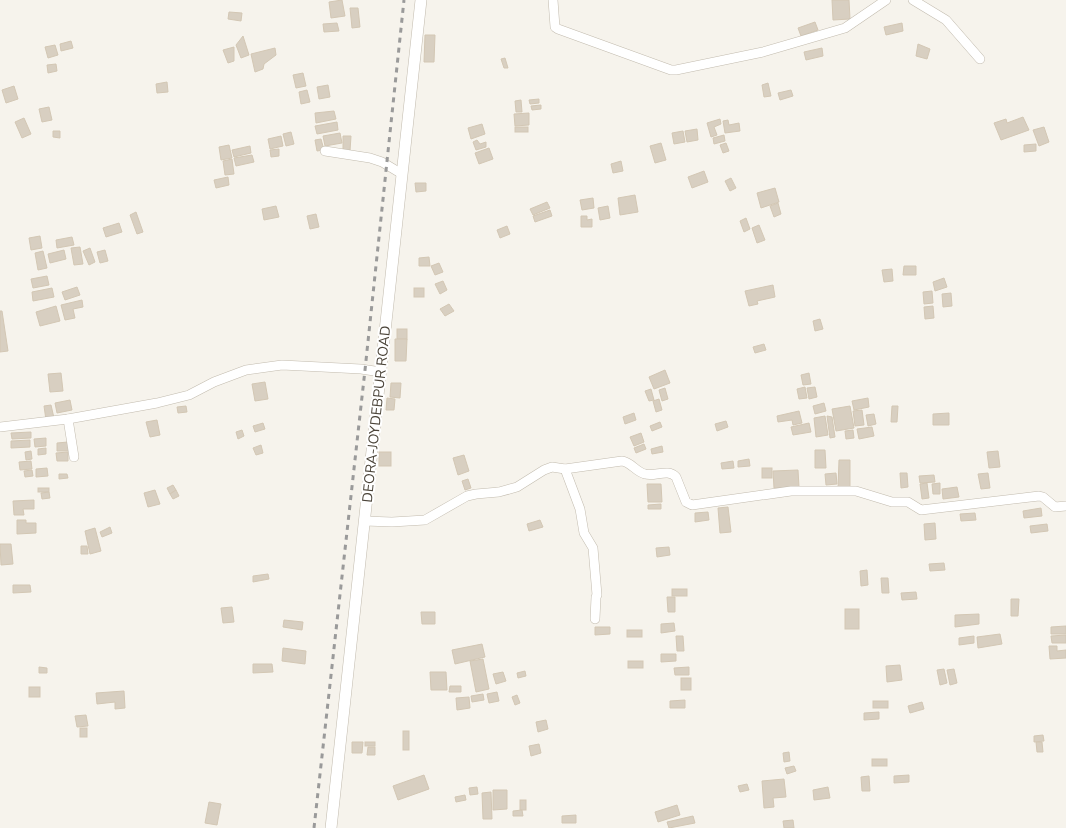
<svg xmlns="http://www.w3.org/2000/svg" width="1066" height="828" viewBox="0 0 1066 828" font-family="'Nunito Sans',sans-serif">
  <rect width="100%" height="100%" fill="#f6f3ec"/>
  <g fill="#d8cfc1" stroke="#d3c7b4">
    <polygon points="342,0 345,16 331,18 329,2"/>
    <polygon points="832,0 849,0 850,19 833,20"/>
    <polygon points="350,8 358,8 360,27 352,28"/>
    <polygon points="229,12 242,13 241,21 228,19"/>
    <polygon points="815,22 818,30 801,36 798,28"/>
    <polygon points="337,23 339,31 324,32 323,24"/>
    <polygon points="902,23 903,31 886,35 884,27"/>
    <polygon points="425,35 435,35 434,62 424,62"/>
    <polygon points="243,36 249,55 241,58 236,45"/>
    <polygon points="71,41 73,48 61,51 60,44"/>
    <polygon points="918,44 930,49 927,59 916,56"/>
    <polygon points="55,45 58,55 48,58 45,47"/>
    <polygon points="234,47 234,61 228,63 223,50"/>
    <polygon points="275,48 276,55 264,64 263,69 255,72 251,54"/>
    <polygon points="822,48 823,56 806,60 804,52"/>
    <polygon points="505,58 508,68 504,68 501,59"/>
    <polygon points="56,64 57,71 48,73 47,65"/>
    <polygon points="303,73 306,86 296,88 293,75"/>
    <polygon points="167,82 168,92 157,93 156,84"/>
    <polygon points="768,83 771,96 764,97 762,85"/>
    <polygon points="328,85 330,97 319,99 317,87"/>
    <polygon points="14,86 18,99 6,103 2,90"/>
    <polygon points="307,90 310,102 301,104 299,92"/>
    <polygon points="791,90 793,96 780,100 778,93"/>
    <polygon points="539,99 539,103 530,104 529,100"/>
    <polygon points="521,100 522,112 516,112 515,101"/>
    <polygon points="541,105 541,109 532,110 531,106"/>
    <polygon points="49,107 52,120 42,122 39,109"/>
    <polygon points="334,111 336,119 316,123 315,113"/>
    <polygon points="529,113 529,125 515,126 514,114"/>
    <polygon points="1023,117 1029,130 1001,140 994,123 1006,119 1007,123"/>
    <polygon points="24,118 31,134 22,138 15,122"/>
    <polygon points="720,119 721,124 714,127 717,135 711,137 707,123"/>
    <polygon points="728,120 729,125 739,123 740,131 725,133 723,121"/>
    <polygon points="337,122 338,130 317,134 315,126"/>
    <polygon points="482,124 485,134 471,139 468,128"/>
    <rect x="515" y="127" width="13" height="5"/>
    <polygon points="1044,127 1049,142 1039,146 1033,130"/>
    <polygon points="697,129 698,140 687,142 685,131"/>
    <polygon points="53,131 60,131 60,138 53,137"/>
    <polygon points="683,131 685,142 674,144 672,133"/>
    <polygon points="291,132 294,144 286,146 283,134"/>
    <polygon points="340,133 342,143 325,146 323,136"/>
    <polygon points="724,135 725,141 714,144 713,138"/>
    <polygon points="281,136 283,146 270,149 268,139"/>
    <polygon points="343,136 351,136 350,151 343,151"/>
    <polygon points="321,139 324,150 317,151 315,140"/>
    <polygon points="477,140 480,144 486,142 486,147 476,150 473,142"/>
    <polygon points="661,143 666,160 655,163 650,146"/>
    <polygon points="726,143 729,151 723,153 720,145"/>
    <polygon points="1036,144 1036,151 1024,152 1024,145"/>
    <polygon points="229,145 232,158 221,160 219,147"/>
    <polygon points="250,146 251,153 234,157 232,150"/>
    <polygon points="489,148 493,159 479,164 475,153"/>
    <polygon points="279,149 279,156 271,157 270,150"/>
    <polygon points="252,155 254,162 236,166 234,158"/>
    <polygon points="232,159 234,174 225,175 223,161"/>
    <polygon points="621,161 623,171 613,173 611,164"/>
    <polygon points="704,171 708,182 692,188 688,177"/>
    <polygon points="228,177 229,185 216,188 214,180"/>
    <polygon points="731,178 736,188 730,191 725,181"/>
    <polygon points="415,183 426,183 426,191 416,192"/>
    <polygon points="775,188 779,202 761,208 757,193"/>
    <polygon points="635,195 638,212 620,215 618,198"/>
    <polygon points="593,198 594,208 582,210 580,200"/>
    <polygon points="547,202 550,208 533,215 530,209"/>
    <polygon points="778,203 781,214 774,217 770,206"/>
    <polygon points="276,206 279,217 264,220 262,209"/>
    <polygon points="608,206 610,218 600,220 598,208"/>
    <polygon points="550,210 552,216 535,222 533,216"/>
    <polygon points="136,212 143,232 137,234 130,215"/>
    <polygon points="316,214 319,227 310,229 307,216"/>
    <polygon points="581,216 587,216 587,220 592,219 592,227 581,227"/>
    <polygon points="746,218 750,229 744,232 740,221"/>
    <polygon points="119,223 122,232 106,237 103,228"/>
    <polygon points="759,225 765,240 757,243 752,228"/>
    <polygon points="507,226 510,234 500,238 497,230"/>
    <polygon points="40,236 42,248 31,250 29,238"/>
    <polygon points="72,237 74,245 57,248 56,240"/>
    <polygon points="80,247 83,264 74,265 71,248"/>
    <polygon points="90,248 95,262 89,265 83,251"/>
    <polygon points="64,250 66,259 50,263 48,254"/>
    <polygon points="105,250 108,261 100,263 97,252"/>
    <polygon points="43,251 47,268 38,270 35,253"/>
    <polygon points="429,257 430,266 419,266 419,258"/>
    <polygon points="439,263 443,272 435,275 431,266"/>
    <polygon points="904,266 916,266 916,275 903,275"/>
    <polygon points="892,269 893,281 884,282 882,270"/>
    <polygon points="47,276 49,285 33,288 31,279"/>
    <polygon points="944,278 947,287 935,291 933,282"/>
    <polygon points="443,281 447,290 440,294 435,284"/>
    <polygon points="773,285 775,297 757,301 758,304 749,306 745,291"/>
    <polygon points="77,287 80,295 65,300 62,292"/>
    <polygon points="52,288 54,297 33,301 32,292"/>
    <rect x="414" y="288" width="10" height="9"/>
    <polygon points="932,291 933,303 924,304 923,292"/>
    <polygon points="951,293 952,306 943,307 942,294"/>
    <polygon points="82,300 83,307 73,309 75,318 65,320 61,305"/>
    <polygon points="449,304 454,311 445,316 440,309"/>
    <polygon points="56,306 60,321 40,326 36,312"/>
    <polygon points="933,306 934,318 925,319 924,307"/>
    <polygon points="0,311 2,311 8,351 0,352"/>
    <polygon points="820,319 823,329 815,331 813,321"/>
    <rect x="397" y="329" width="10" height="10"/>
    <polygon points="395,339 407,339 406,361 395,361"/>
    <polygon points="764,344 766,350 755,353 753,347"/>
    <polygon points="665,370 670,383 654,389 649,377"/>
    <polygon points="61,373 63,391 50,392 48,374"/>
    <polygon points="809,373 811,384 803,385 801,375"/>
    <polygon points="265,382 268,399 255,401 252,384"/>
    <polygon points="391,383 401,383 400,398 390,397"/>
    <polygon points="805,387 807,398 799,399 797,389"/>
    <polygon points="815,387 817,397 809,399 807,388"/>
    <polygon points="665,388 668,399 662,401 659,390"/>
    <polygon points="651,389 654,400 649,401 645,391"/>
    <polygon points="387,398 395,399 394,410 386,410"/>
    <polygon points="868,398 869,407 854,410 852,401"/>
    <polygon points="659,399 662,410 656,412 653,401"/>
    <polygon points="70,400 72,410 57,413 55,403"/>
    <polygon points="824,403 826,411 815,414 813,406"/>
    <polygon points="51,405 54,418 46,420 44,406"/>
    <polygon points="186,406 187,412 178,413 177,407"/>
    <polygon points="850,406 854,428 836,431 832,409"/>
    <polygon points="892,406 898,406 897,422 891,422"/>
    <polygon points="862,410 864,425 855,426 853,411"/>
    <polygon points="799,411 802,423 793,425 792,420 778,422 777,416"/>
    <polygon points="634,413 636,420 625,424 623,417"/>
    <polygon points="949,413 949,425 933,425 933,414"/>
    <polygon points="874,414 876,424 868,426 866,415"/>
    <polygon points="825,416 828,435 816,437 814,418"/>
    <polygon points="827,416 832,417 835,437 830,438"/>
    <polygon points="157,420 160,435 150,437 146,422"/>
    <polygon points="726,421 728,427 717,431 715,424"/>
    <polygon points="660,422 662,427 652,431 650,426"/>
    <polygon points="263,423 265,429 255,432 253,426"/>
    <polygon points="809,423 811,432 793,435 791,427"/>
    <polygon points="872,427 874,436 859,439 857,429"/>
    <polygon points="242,430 244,436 238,439 236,432"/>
    <polygon points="853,430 854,438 846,439 845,431"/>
    <polygon points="31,432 31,438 12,439 11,433"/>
    <polygon points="641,433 644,442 634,446 630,437"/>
    <polygon points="46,438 46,446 35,447 34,439"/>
    <polygon points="30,440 30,447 11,448 11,441"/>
    <polygon points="68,442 69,451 57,451 57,443"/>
    <polygon points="644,444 646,449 636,453 634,448"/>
    <polygon points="261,445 263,453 256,455 253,448"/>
    <polygon points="662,446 663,452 652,454 651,449"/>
    <polygon points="46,448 46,454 38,455 38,449"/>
    <polygon points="815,450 825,450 826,468 815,468"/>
    <polygon points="31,451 32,459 26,460 25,452"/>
    <polygon points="998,451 1000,467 989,468 987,452"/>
    <polygon points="68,452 68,461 57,461 56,453"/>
    <rect x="379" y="452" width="12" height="14"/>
    <polygon points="464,455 469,471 458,475 453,458"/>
    <polygon points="749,459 750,466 738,467 738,461"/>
    <polygon points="839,460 850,460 850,488 838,488"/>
    <polygon points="31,461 32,469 20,470 19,462"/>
    <polygon points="733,461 734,468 722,469 721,463"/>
    <polygon points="47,468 48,476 36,477 36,469"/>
    <rect x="762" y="468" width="10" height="10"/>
    <polygon points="32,470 33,476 25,477 24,471"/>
    <polygon points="798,470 799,487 774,488 773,471"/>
    <polygon points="836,473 837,484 826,485 825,474"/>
    <polygon points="900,473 907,473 908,487 901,488"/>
    <polygon points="988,473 990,488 981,489 978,474"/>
    <polygon points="59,474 67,474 68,478 59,479"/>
    <polygon points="934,475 935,482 920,483 919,476"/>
    <polygon points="468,479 471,488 465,490 462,481"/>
    <polygon points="927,483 929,498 922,499 920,484"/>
    <polygon points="940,483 940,494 933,494 932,484"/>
    <polygon points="647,484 661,484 662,502 648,502"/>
    <polygon points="173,485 176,490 170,494 167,488"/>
    <polygon points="957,487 959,497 943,499 942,489"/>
    <rect x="38" y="488" width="11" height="4"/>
    <polygon points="155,490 160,504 148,507 144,493"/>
    <polygon points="176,490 179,496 173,499 170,494"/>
    <polygon points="49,492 50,498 42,499 41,493"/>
    <polygon points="34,500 34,509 23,509 24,515 14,515 13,501"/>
    <polygon points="661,504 661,509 648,509 648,505"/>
    <polygon points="728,507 731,532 720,533 718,508"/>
    <polygon points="1041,508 1042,516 1024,518 1023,511"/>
    <polygon points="708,512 709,520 695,522 695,513"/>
    <polygon points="975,513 976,520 961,521 960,514"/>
    <polygon points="17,520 26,520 26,523 36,523 36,533 17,534"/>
    <polygon points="540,520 543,527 529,531 527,524"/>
    <polygon points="935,523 936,539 925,540 924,524"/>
    <polygon points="1047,524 1048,531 1031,533 1030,526"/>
    <polygon points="110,527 112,533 102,537 100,532"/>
    <polygon points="95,528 101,551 90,554 85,531"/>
    <polygon points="0,544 11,544 13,564 1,565"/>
    <polygon points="81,546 87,546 88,554 81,554"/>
    <polygon points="669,547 670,555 657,557 656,548"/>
    <polygon points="944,563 945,570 930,571 929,564"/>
    <polygon points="867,570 868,585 861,586 860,571"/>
    <polygon points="268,574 269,579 253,582 253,576"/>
    <polygon points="881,578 888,578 889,593 882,593"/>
    <polygon points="13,585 30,585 31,592 13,593"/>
    <rect x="672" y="589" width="15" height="7"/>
    <polygon points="916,592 917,599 902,600 901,593"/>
    <polygon points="667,597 675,597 675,612 668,612"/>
    <polygon points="1011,599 1019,599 1018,616 1011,616"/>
    <polygon points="232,607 234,622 223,623 221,608"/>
    <rect x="845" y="609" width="14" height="20"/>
    <polygon points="421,612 435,612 435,624 422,624"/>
    <polygon points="979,614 979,624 955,627 955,615"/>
    <polygon points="284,620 303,622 302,630 283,627"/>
    <polygon points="674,623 675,631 661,633 661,624"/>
    <polygon points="1066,626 1066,634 1051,634 1051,627"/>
    <polygon points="595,627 610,627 610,634 595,635"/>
    <rect x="627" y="630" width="15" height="7"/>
    <polygon points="1000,634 1002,644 978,648 977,637"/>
    <polygon points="1066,635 1066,643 1052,643 1051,636"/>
    <polygon points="676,636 683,636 684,651 677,651"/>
    <polygon points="974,636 974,643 959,645 959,638"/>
    <polygon points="482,644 485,657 455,664 452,650"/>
    <polygon points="1049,646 1057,646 1057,651 1066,650 1066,658 1050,659"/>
    <polygon points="283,648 306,651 305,664 282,661"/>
    <polygon points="661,654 676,654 676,661 661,662"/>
    <polygon points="483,659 489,689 476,692 470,661"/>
    <rect x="628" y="661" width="15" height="7"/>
    <polygon points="253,664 272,664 273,672 253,673"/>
    <polygon points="900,665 902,680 887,682 886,666"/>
    <polygon points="39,667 47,668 47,673 39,673"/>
    <polygon points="689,667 689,675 675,675 674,668"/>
    <polygon points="944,669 947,683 940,685 937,670"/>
    <polygon points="954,669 957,683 950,685 947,670"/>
    <polygon points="525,671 526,676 518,678 517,673"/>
    <polygon points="430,672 446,672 447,690 431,690"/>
    <polygon points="503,672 506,681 496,684 493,674"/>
    <rect x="681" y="678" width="10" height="12"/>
    <polygon points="450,686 461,686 461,692 449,692"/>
    <rect x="29" y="687" width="11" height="10"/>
    <polygon points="124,691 125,708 115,709 115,702 97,704 96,693"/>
    <polygon points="497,692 499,701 489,703 487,694"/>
    <polygon points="483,694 484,700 472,702 471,696"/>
    <polygon points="517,695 520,703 515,705 512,697"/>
    <polygon points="469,697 470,708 457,710 456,698"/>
    <polygon points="685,700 685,708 670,708 670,701"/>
    <rect x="873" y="701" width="15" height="7"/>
    <polygon points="922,702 924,709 910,713 908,706"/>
    <polygon points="879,712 879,719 864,720 864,713"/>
    <polygon points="86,715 88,726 77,727 75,716"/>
    <polygon points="546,720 548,729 538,732 536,722"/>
    <rect x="80" y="728" width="7" height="9"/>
    <rect x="403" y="731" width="6" height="19"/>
    <polygon points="1043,735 1044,741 1034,742 1034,736"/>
    <polygon points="352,742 363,742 362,753 352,753"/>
    <rect x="365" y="742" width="10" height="4"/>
    <polygon points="1036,742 1042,742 1043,752 1037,752"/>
    <polygon points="539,744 541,753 531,756 529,746"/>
    <polygon points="368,747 375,747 375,755 367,755"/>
    <polygon points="789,752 790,761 784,762 783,753"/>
    <rect x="872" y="759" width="15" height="7"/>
    <polygon points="794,766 796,771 787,774 785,768"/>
    <polygon points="424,775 429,789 398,800 393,786"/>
    <polygon points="909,775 909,782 894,783 894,776"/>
    <polygon points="869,776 870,791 862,791 861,777"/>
    <polygon points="784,779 786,797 773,798 774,807 764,808 762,781"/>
    <polygon points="747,784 749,790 740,792 738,786"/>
    <polygon points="477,787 478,794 470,795 469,788"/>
    <polygon points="828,787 830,798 814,800 813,790"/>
    <polygon points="493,790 507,790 507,809 493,810"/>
    <polygon points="491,792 492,819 483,819 482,793"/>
    <polygon points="465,795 466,800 456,802 455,797"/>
    <rect x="520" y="800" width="6" height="10"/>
    <polygon points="209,802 221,804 217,825 205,823"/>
    <polygon points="677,805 680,815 658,822 655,812"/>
    <polygon points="522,810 523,816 513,816 513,811"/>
    <polygon points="576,815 576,823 562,823 562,816"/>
    <polygon points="693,816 695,823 669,828 667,822"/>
    <polygon points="793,820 794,828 784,828 783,821"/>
  </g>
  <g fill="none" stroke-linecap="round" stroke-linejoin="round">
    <defs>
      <g id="minor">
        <polyline points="553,0 555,27 558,29 671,70 676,70 763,52 845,28 886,0"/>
        <polyline points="913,0 946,20 980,59"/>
        <polyline points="325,151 370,158 382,162 402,174"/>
        <polyline points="68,419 74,457"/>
        <polyline points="0,427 68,419 157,403 189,395 214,382 246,370 282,365 361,369 381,372"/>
        <polyline points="565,469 580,509 584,533 593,548 597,595 596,597 595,619"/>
        <path d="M365 521 392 522 425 520 467 496 476 494 499 492 517 487 544 470 552 467 565 469 622 461C631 462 636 472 645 474 655 477 668 468 676 477L686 502 692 505 791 491H856L892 502H908L921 510 1039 496 1043 497 1055 507 1066 506"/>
      </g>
      <polyline id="tertiary" points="331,828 421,0"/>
    </defs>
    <use href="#minor" stroke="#c2bbae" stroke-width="10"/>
    <use href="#tertiary" stroke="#c2bbae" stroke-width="12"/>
    <use href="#minor" stroke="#fff" stroke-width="9"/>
    <use href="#tertiary" stroke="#fff" stroke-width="11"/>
    <polyline stroke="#9a9a9a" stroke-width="3" stroke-dasharray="5 5" stroke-linecap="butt" points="314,828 365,370 404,0"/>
  </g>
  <g text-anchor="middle" stroke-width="4" stroke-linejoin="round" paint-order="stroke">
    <g font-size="14" fill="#4b4439" stroke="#fff">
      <text transform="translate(376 414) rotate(-84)" y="5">DEORA-JOYDEBPUR ROAD</text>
    </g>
  </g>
</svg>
